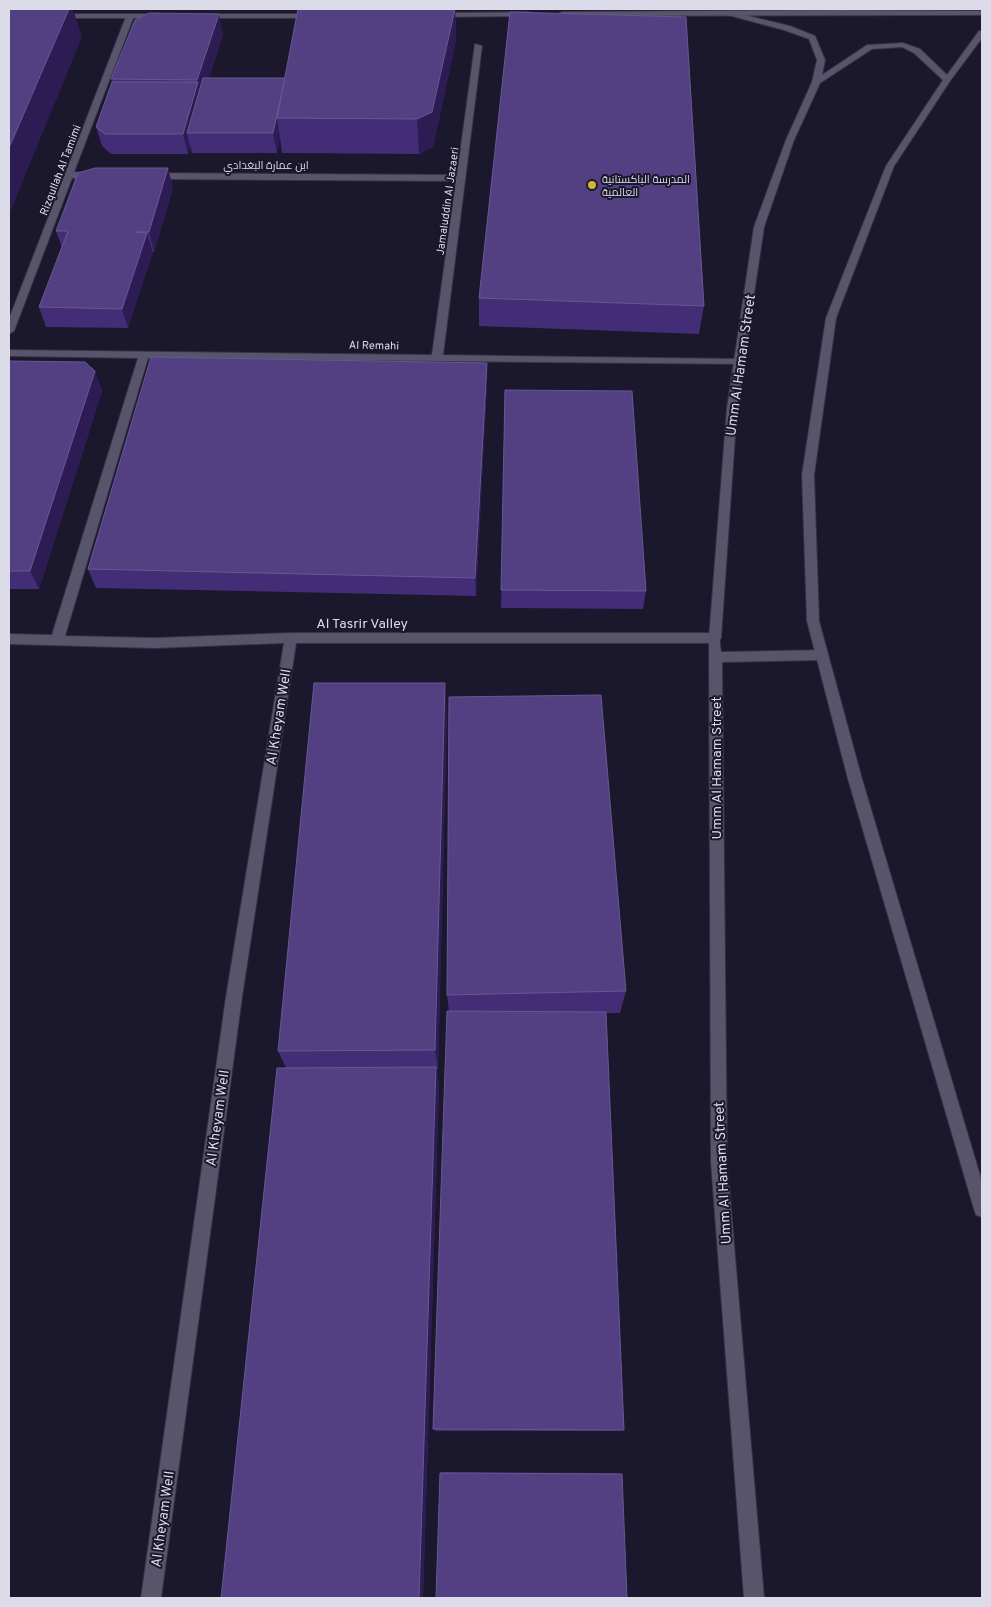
<svg xmlns="http://www.w3.org/2000/svg" width="991" height="1607" viewBox="0 0 991 1607" font-family="Overpass,Cairo,sans-serif">
  <rect width="100%" height="100%" fill="#1b172c"/>
  <g fill="none" stroke-linecap="round" stroke-linejoin="round">
    <defs>
      <polygon id="service" points="728,11 790,26 815,36 825,60 822,75 867,45 903,43 920,49 947,75 979,31 982,31 982,38 950,81 894,166 836,318 814,475 819,621 862,779 982,1182 982,1217 976,1215 974,1209 848,779 807,621 802,475 826,318 886,166 943,80 914,53 902,47 872,49 820,83 794,140 764,227 737,408 721,638 719,641 711,641 709,638 727,408 754,227 786,140 812,82 817,60 809,39 784,30 728,15"/>
      <g id="minor">
        <polygon points="127,14 134,16 74,172 95,173 100,176 95,179 72,178 14,331 9,334 9,319"/>
        <polygon points="475,44 482,46 443,355 739,359 744,362 743,364 148,358 65,636 155,638 291,633 715,633 719,635 721,638 719,641 715,643 296,643 242,997 161,1598 141,1598 226,997 284,643 155,648 9,644 9,634 52,635 138,358 9,356 9,350 432,355 456,181 151,179 146,176 151,173 457,175"/>
      </g>
      <g id="tertiary">
        <polygon points="842,10 982,11 982,15 562,16 558,14 562,12"/>
        <polygon points="528,12 532,14 531,16 437,17 433,15 437,13"/>
        <polygon points="54,14 160,14 164,16 160,18 54,18"/>
        <polygon points="199,14 315,14 319,16 315,18 202,18 198,16"/>
      </g>
      <polygon id="secondary" points="715,633 719,635 721,652 822,650 826,651 828,655 826,659 822,660 722,662 727,1162 764,1598 744,1598 711,1162 709,638 711,635"/>
    </defs>
    <use href="#service" stroke="#353342" stroke-width="2"/>
    <use href="#minor" stroke="#353342" stroke-width="2"/>
    <use href="#tertiary" stroke="#353342" stroke-width="2"/>
    <use href="#secondary" stroke="#353342" stroke-width="2"/>
    <use href="#service" fill="#57546c" fill-rule="evenodd"/>
    <use href="#minor" fill="#57546c" fill-rule="evenodd"/>
    <use href="#tertiary" fill="#57546c" fill-rule="evenodd"/>
    <use href="#secondary" fill="#57546c" fill-rule="evenodd"/>
  </g>
  <g fill="#432d76">
    <polygon points="298,9 455,9 456,40 433,147 419,154 282,153 280,138 277,153 192,153 190,146 188,154 111,154 102,146 96,127 112,82 111,79 223,34 209,78 285,78"/>
    <polygon points="168,168 173,188 154,252 152,252 128,328 46,327 39,307 62,248 56,231"/>
    <polygon points="479,298 704,306 699,334 479,326"/>
    <polygon points="9,361 95,371 102,391 39,589 9,589"/>
    <polygon points="487,363 487,383 476,596 96,588 88,569"/>
    <polygon points="505,390 646,591 643,609 501,608"/>
    <polygon points="447,712 438,1069 436,1069 439,1085 423,1598 221,1598 286,1068 278,1051"/>
    <polygon points="626,991 620,1013 606,1013 624,1430 617,1431 436,1431 433,1429 449,1011 447,995"/>
    <polygon points="443,1472 615,1473 622,1474 440,1473"/>
  </g>
  <g fill="#2c1c53">
    <polygon points="69,9 73,9 82,37 9,215 9,148"/>
    <polygon points="455,9 456,40 433,147 419,154 417,119"/>
    <polygon points="219,14 223,34 202,99 197,80"/>
    <polygon points="198,82 202,102 187,133 190,146 188,154 183,134"/>
    <polygon points="277,118 280,138 277,153 273,133"/>
    <polygon points="168,168 173,188 154,252 149,232"/>
    <polygon points="147,233 153,253 128,328 122,309"/>
    <polygon points="487,363 487,383 476,596 475,578"/>
    <polygon points="95,371 102,391 39,589 30,571"/>
    <polygon points="445,683 447,712 438,1069 435,1050"/>
    <polygon points="436,1067 439,1085 423,1598 419,1598"/>
  </g>
  <g fill="#534082" stroke="#685892">
    <polygon points="9,9 69,9 9,148"/>
    <polygon points="298,9 455,9 432,112 417,119 277,118"/>
    <polygon points="510,12 686,17 704,306 479,298"/>
    <polygon points="149,13 219,14 197,80 111,79 135,20"/>
    <polygon points="203,78 285,78 273,133 187,133"/>
    <polygon points="112,82 198,82 183,134 105,134 96,127"/>
    <polygon points="95,168 168,168 149,232 135,232 147,233 122,309 39,307 68,231 56,231 78,173"/>
    <polygon points="151,357 487,363 475,578 88,569"/>
    <polygon points="9,361 85,362 95,371 30,571 9,571"/>
    <polygon points="505,390 632,391 646,591 501,590"/>
    <polygon points="314,683 445,683 435,1050 278,1051"/>
    <polygon points="601,695 626,991 447,995 449,697"/>
    <polygon points="447,1011 606,1012 624,1430 433,1429"/>
    <polygon points="436,1067 419,1598 221,1598 277,1068"/>
    <polygon points="440,1473 622,1474 627,1598 436,1598"/>
  </g>
  <circle fill="#cdb938" stroke="#1b172c" stroke-width="2" cx="592" cy="185" r="5"/>
  <g text-anchor="middle" stroke-width="4" stroke-linejoin="round" paint-order="stroke">
    <g font-size="11" fill="#dcdbe9" stroke="#1b172c">
      <text x="266" y="169">ابن عمارة البغدادي</text>
      <text transform="translate(60 170) rotate(-69)" y="4">Rizqullah Al Tamimi</text>
      <text transform="translate(447 201) rotate(-82)" y="4">Jamaluddin Al Jazaeri</text>
      <text transform="translate(374 345) rotate(1)" y="4">Al Remahi</text>
    </g>
    <g font-size="11" fill="#dcdbe9" stroke="#1b172c" text-anchor="start">
      <text x="602" y="183">المدرسة الباكستانية<tspan x="602" dy="13">العالمية</tspan></text>
    </g>
    <g font-size="14" fill="#dcdbe9" stroke="#1b172c">
      <text transform="translate(740 365) rotate(-82)" y="5">Umm Al Hamam Street</text>
      <text x="362" y="628">Al Tasrir Valley</text>
      <text transform="translate(278 717) rotate(-81)" y="5">Al Kheyam Well</text>
      <text transform="translate(716 768) rotate(-90)" y="5">Umm Al Hamam Street</text>
      <text transform="translate(217 1118) rotate(-82)" y="5">Al Kheyam Well</text>
      <text transform="translate(722 1173) rotate(-93)" y="5">Umm Al Hamam Street</text>
      <text transform="translate(162 1519) rotate(-82)" y="5">Al Kheyam Well</text>
    </g>
  </g>
  <rect width="991" height="1607" fill="none" stroke="#dcdbe9" stroke-width="20"/>
</svg>
